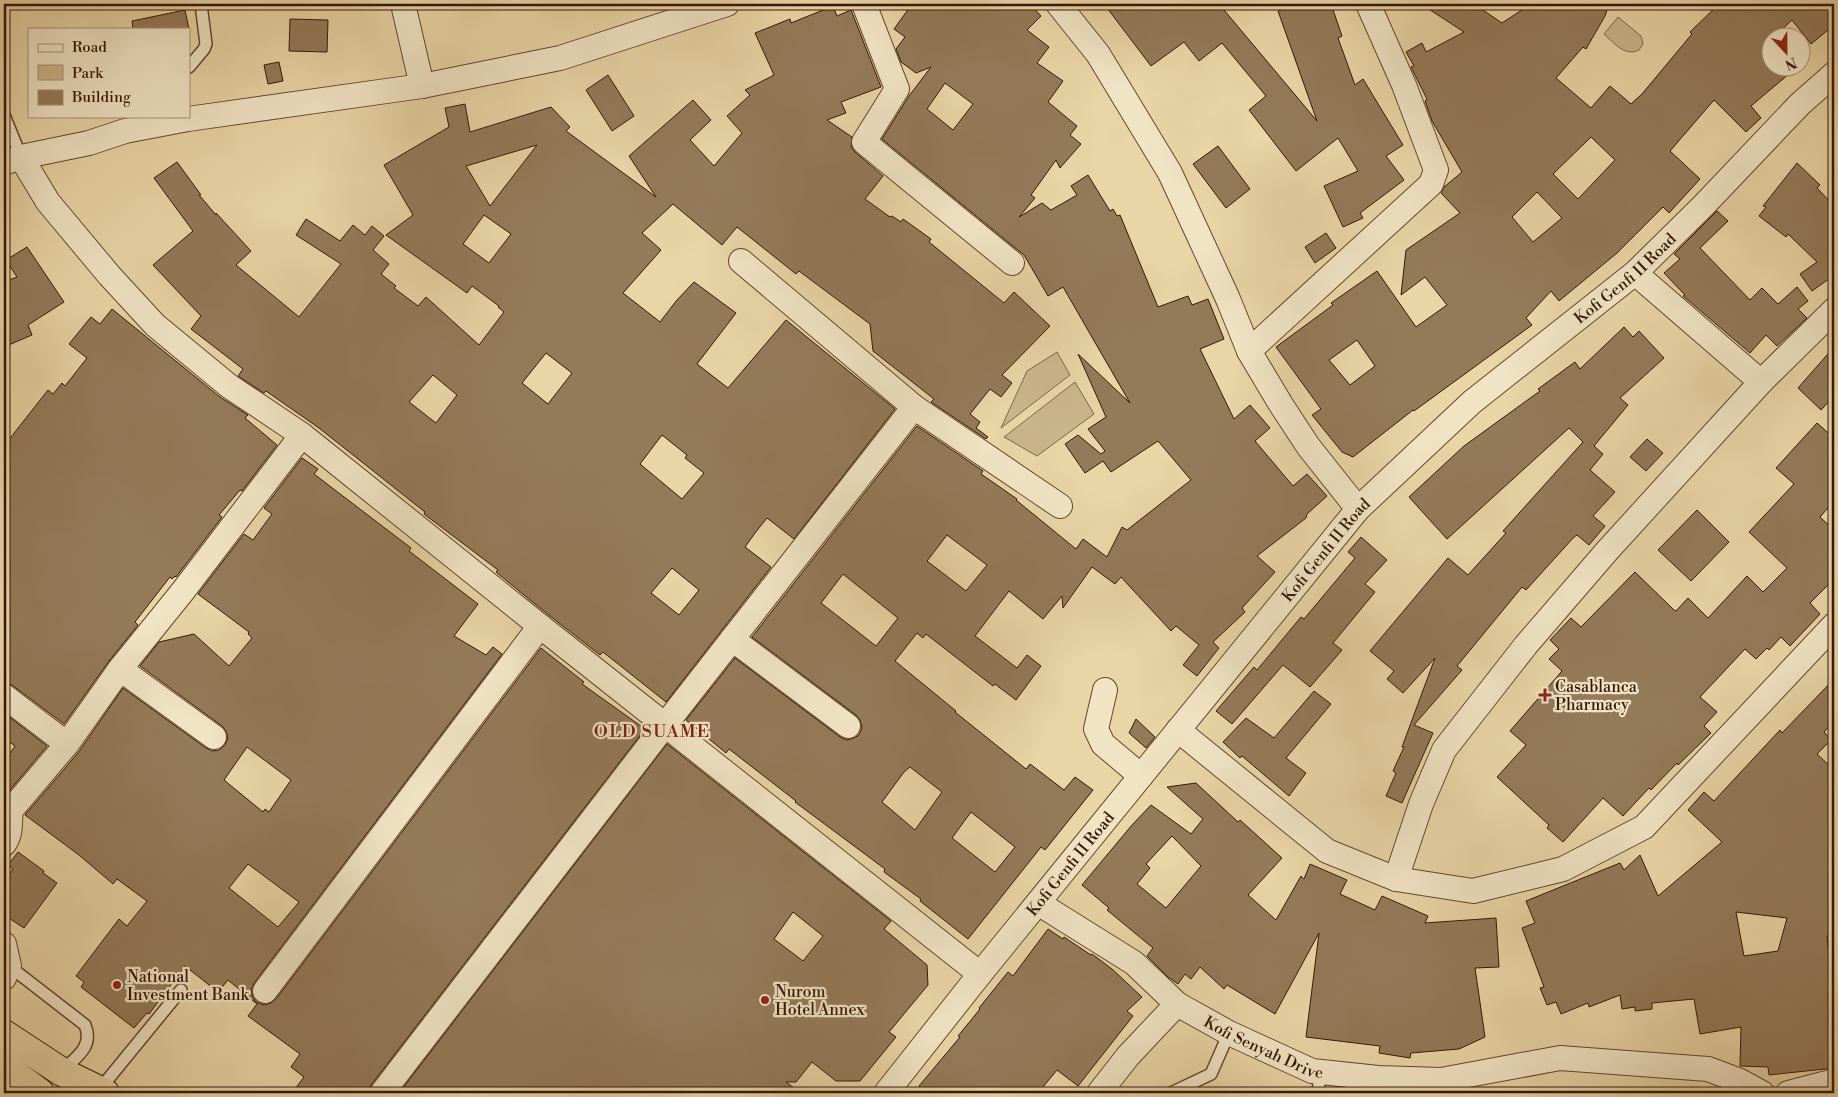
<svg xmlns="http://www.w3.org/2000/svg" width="1838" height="1097" viewBox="0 0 1838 1097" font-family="'Libre Bodoni',serif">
  <rect width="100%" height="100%" fill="#e9d5a6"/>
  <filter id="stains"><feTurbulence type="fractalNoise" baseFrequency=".004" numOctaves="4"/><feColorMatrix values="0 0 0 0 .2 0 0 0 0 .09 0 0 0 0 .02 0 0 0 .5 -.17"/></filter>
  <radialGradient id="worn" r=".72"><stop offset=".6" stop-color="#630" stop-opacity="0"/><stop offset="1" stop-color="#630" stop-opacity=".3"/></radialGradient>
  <g fill="#cbb58b" stroke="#806648">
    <path d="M1618 17 1641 36 1643 44 1639 50C1625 57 1614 43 1604 34Z"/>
    <polygon points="1057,352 1070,375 1001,428 1027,371"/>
    <polygon points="1075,382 1094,414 1037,456 1004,437"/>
  </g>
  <g fill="#937a59" stroke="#361705" fill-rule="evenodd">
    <path d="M912 4H1030L1041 16 1027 30 1049 47 1037 63 1063 81 1048 102 1077 126 1070 135 1081 144 1060 168 1056 160 1031 195 1035 198 1019 217 1042 203 1051 210 1077 195 1071 186 1088 175 1110 211 1113 209 1117 216 1120 215 1158 307 1188 296 1192 305 1208 299 1224 339 1200 349 1234 419 1250 405 1270 428 1255 441 1293 486 1307 474 1327 496 1307 514 1306 518 1257 556 1275 572 1242 608 1245 612 1213 642 1219 648 1197 676 1183 665 1199 645 1176 626 1171 631 1121 577 1115 584 1092 567 1063 608 1062 596 1043 619 1009 591 975 636 1017 668 1027 655 1041 666 1016 700 995 684 993 686 926 634 923 638 917 633 895 661 956 711 955 712 1026 769 1030 764 1064 790 1075 777 1093 790 1045 850 1041 847 968 939 920 901 921 899 884 872 885 869 795 802 796 801 729 749 726 753 686 720 735 658 840 737 847 740 854 738 859 735 862 727 860 720 856 715 752 637 917 426 983 471 981 474 1017 499 1016 500 1076 549 1083 539 1107 557 1122 527 1127 530 1191 480 1158 441 1111 472 1103 461 1085 473 1065 444 1078 435 1101 454 1105 451 1088 429 1106 417 1078 354 1130 403 1063 287 1048 296 1024 255 882 139 909 96 931 67 916 73 901 62 896 49 905 37 894 29ZM945 83 973 104 953 130 927 109ZM947 535 987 565 966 591 927 561ZM843 574 898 618 876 646 821 603ZM910 767 942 792 915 830 882 802 904 772ZM971 812 1015 847 995 872 952 838Z"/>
    <polygon points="1104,4 1219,4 1317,121 1278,11 1300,4 1331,4 1342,36 1338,38 1355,85 1363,79 1403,145 1386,156 1404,180 1360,213 1363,218 1343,227 1324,186 1358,171 1338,138 1296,171 1249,110 1266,96 1222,43 1199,61 1184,42 1151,66"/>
    <path d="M1421 4H1474L1502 23 1531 4H1609L1605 16 1586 49 1583 47 1556 78 1591 108 1610 86 1631 104 1642 94 1692 34 1690 32 1719 4H1834V25L1811 44 1792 20 1773 38H1770V68H1796L1751 106 1761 118 1746 132 1714 100 1670 151 1700 179 1669 213 1663 207 1617 253 1559 301 1551 291 1526 318 1532 325 1414 411 1413 410 1353 457 1342 452 1312 415 1321 409 1276 347 1333 305 1331 303 1377 271 1416 327 1447 305 1425 277 1401 295 1406 250 1460 213 1441 193 1444 187 1462 172 1432 121 1425 101 1427 99 1411 67 1414 66 1406 52 1422 43 1426 52 1464 32ZM1591 137 1615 160 1578 199 1553 174ZM1537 192 1562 218 1533 242 1512 217ZM1357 340 1375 366 1350 385 1329 360Z"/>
    <path d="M833 6 837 16 851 10 881 87 841 102 846 113 827 120 852 137 851 147 855 152 883 176 865 199 890 217 892 216 901 222 903 219 931 239 929 242 1004 303 1014 292 1050 326 1002 375 1012 383 1001 397 990 389 970 414 980 422 976 428 988 437 986 439 931 402 934 399 873 351 870 324 799 271 796 274 737 227 722 245 673 204 642 233 661 250 623 293 660 322 677 300 694 282 736 313 697 364 728 388 786 320 895 409 794 539 767 518 755 533 745 547 771 567 666 702 603 652 600 655 540 608 496 572 498 570 424 514 425 512 319 428 266 391 264 393 238 376 243 369 191 329 201 316 153 265 193 231 154 178 177 162 201 195H199L216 215V213L251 251 236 265 299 317 341 264 296 235 306 219 340 241 353 225 365 235 372 226 384 236 373 250 389 264 381 274 396 286 394 288 418 306 426 297 479 345 504 312 498 307 499 306 472 286 467 293 386 235 413 215 384 165 449 127 445 108 465 104 470 132 551 107 570 127 566 131 656 197 629 156 693 100 711 120 690 140 714 166 742 133 727 116 750 95 745 90 774 75 755 33 790 19 791 23ZM537 145 490 206 466 166ZM484 215 511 234 489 263 463 244ZM546 353 572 373 548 404 522 383ZM433 375 457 395 436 423 409 402ZM662 435 687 455 685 458 704 473 682 499 640 464ZM672 568 699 590 679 615 651 593Z"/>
    <polygon points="185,10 189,29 133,29 132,21"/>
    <polygon points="290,19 328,20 327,52 289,51"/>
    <polygon points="279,62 283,81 268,84 264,65"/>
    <polygon points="608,75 634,116 612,131 586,90"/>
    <polygon points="1218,146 1250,189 1226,208 1193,164"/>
    <polygon points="1797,163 1820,185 1817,188 1834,206 1834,278 1833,276 1812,291 1800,274 1817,262 1788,234 1786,237 1759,216 1766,207 1763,206"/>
    <polygon points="1717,211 1728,221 1700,248 1750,300 1762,288 1778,304 1797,287 1808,301 1798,309 1807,318 1777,346 1766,335 1750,353 1689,301 1683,296 1685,295 1664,273 1680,259 1674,254"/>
    <polygon points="1326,233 1336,248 1315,263 1305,247"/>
    <polygon points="27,247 64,302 28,325 32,335 4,347 4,282 17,277 6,260"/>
    <polygon points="112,309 220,397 248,415 245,418 277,445 242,491 240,490 219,515 222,517 176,577 175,576 172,579 170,577 135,622 138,625 109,661 64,724 12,685 4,683 4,446 48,390 53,394 62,383 65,386 87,358 69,344 91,317 100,324"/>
    <polygon points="1624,327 1633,337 1639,331 1664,358 1620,398 1628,405 1594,446 1603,454 1590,470 1615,492 1593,516 1605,526 1589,545 1577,535 1574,537 1526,590 1522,587 1457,666 1462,670 1414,725 1433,733 1402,803 1386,796 1396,773 1393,771 1404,747 1402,747 1435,658 1403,693 1387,679 1394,671 1370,651 1448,558 1468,575 1506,533 1503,531 1583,442 1569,428 1447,539 1409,497 1464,446 1540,391 1538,389 1575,362 1580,369"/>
    <polygon points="1834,347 1834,396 1821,410 1798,388"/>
    <polygon points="1817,423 1834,438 1834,501 1820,517 1834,530 1834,579 1810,603 1820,614 1790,646 1781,637 1769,650 1767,648 1756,659 1745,649 1700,697 1717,712 1704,726 1711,733 1678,765 1677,763 1651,790 1649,788 1623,816 1603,798 1563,842 1547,828 1549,825 1497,777 1526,745 1510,731 1562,671 1549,659 1559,649 1550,640 1571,618 1581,627 1635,572 1674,610 1676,611 1688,598 1708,618 1747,576 1763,592 1787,568 1749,532 1794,484 1776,468"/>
    <polygon points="1647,439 1663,453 1646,471 1630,457"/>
    <path d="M302 458 318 469 314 474 411 548 409 551 478 604 454 636 486 655 493 647 502 654 254 983 251 990 253 997 256 1002 264 1005 271 1003 276 999 541 648 584 682 582 684 645 729 371 1085 369 1093H292L304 1077 291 1067 300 1054 248 1016 257 1004 228 980 218 992 185 966 149 1014 147 1013 134 1028 81 987 84 982 76 976 119 919 127 926 147 901 117 879 113 884 79 855 25 815 78 753 123 688 206 748 213 751 219 750 225 745 228 738 226 731 222 726 140 666 159 642 194 634 229 666 252 638 248 634 249 632 198 594 244 534 253 540 272 514 264 508ZM247 747 291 780 269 812 265 809 263 812 224 780ZM248 864 299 902 278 927 229 888Z"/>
    <polygon points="1697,510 1729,542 1691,581 1658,550"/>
    <polygon points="1361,537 1387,560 1365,584 1375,592 1333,643 1342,650 1310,687 1283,665 1232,724 1216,711 1254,667 1257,670 1301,617 1304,619 1355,558 1348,552"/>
    <path d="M1834 679V721L1824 732 1831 740 1817 754 1834 770V938L1827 936 1833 995 1828 996 1834 1068 1769 1075 1768 1067 1740 1066 1741 1027 1700 1034 1694 999 1652 1003V1009L1635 1011V1007L1622 1009 1620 995 1589 1007 1588 1003 1561 1014 1556 1002 1547 1005 1540 988 1544 987 1522 928 1535 923 1526 901 1620 863 1624 870 1640 855 1658 896 1722 842 1688 810 1704 792 1714 801 1780 730 1782 733ZM1736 912 1787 918 1778 951 1744 956Z"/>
    <polygon points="1314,691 1331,704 1286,758 1306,773 1289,796 1242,756 1240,758 1223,742 1246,718 1274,738"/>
    <polygon points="4,713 47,746 4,797 4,762 15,746 4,738"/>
    <polygon points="1136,719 1155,737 1146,748 1129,733"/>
    <path d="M667 744 891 921 884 929 927 965 928 985 889 1032 896 1037 860 1081H836L812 1062 796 1082H786L801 1093H399ZM793 912 823 936 803 961 774 939Z"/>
    <path d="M1196 783 1238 822 1240 820 1282 858 1248 895 1276 920 1301 876 1304 879 1310 864 1347 880 1340 894 1375 910 1382 896 1428 916 1425 923 1496 918 1499 967 1475 968 1485 1037 1459 1049 1411 1053 1410 1058 1379 1053 1380 1046 1306 1037 1319 933 1275 1014 1227 985 1224 989 1200 967 1191 979 1185 974 1178 984 1168 977 1147 956 1153 948 1107 910 1109 908 1082 885 1132 825 1151 805 1191 834 1203 819 1167 787ZM1172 836 1201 866 1166 908 1137 884 1150 868 1146 864Z"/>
    <polygon points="18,852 44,871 43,873 57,883 24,928 4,915 4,881 13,869 8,865"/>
    <polygon points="1048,929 1063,939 1064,937 1091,955 1092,954 1112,969 1142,997 1127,1011 1133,1016 1078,1086 1057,1070 1038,1093 928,1093 919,1086 960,1037 958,1036 980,1009 979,1008 1008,972 1013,976"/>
  </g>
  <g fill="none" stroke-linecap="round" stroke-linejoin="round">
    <defs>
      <g id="lane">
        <polyline points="189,67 204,49 206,44 201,4"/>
        <polyline points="4,115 21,157"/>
        <path d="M9 966 85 1025C94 1047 76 1057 62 1071"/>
        <polyline points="100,1089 181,990"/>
        <polyline points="1171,1093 1211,1074 1229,1033"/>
        <polyline points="1318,1093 1320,1072"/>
      </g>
      <g id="street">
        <polyline points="403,4 422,86"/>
        <polyline points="864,4 897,89 864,142 1012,263"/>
        <polyline points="1058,4 1098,54 1170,173 1228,299 1249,351 1280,403 1308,446 1358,509"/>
        <polyline points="21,157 89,143 125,131 188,119 422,86 560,58 727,4"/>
        <polyline points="4,163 21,157 48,202 109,275 155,325 229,386 302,435 540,626 980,974"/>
        <polyline points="1635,273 1761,382"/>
        <polyline points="1249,351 1431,184 1436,170 1404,85 1368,4"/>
        <polyline points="914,407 1060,506"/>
        <polyline points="732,639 848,726"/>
        <polyline points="120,669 214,737"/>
        <polyline points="1105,690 1096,729 1103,744 1141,776"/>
        <polyline points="4,696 67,744"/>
        <polyline points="1178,730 1327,851 1396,879 1473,891 1563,869 1644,827 1834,625"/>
        <path d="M4 844C12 833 9 823 11 810L67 744 120 669 183 591 302 435"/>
        <polyline points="1396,879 1421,804 1444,750 1526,645 1607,551 1761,382 1834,310"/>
        <path id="s1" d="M1038 903 1134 963 1177 1004 1229 1033 1312 1071 1378 1078 1441 1080 1560 1058 1708 1069 1740 1081 1762 1093"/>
        <polyline points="4,944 9,966 4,978"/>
        <polyline points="265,991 540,626"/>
        <polyline points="382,1093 665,725 914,407 741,261"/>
        <path id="s2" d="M886 1093 980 974 1358 509 1472 402 1635 273 1704 205 1800 104 1834 74"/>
        <polyline points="1099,1093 1128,1056 1177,1004"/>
        <polyline points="1788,1093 1834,1081"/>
      </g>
      <g id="highway">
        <polyline points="4,1034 62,1072 105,1093"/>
        <polyline points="4,1066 40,1093"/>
      </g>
    </defs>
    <use href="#lane" stroke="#63462d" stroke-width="14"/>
    <use href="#street" stroke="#63462d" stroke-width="26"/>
    <use href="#highway" stroke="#361705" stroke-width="30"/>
    <use href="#lane" stroke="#f1e4c5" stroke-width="11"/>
    <use href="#street" stroke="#f1e4c5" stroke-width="24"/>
    <use href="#highway" stroke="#e9d5a6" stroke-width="28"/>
  </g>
  <g fill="#8f2418" stroke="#f1e4c5" stroke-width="2">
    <path d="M1542.5 687.5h5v5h5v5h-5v5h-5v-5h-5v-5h5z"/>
    <circle cx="117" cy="985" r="5"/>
    <circle cx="765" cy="1000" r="5"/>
  </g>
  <g text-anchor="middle" stroke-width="4.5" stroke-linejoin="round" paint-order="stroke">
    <g font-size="16" fill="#361705" stroke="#f1e4c5">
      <text dy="6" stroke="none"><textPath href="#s2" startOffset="1104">Kofi Genfi II Road</textPath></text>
      <text dy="6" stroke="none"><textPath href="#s2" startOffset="699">Kofi Genfi II Road</textPath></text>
      <text dy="6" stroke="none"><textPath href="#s2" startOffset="294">Kofi Genfi II Road</textPath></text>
      <text dy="6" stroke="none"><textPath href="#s1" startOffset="270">Kofi Senyah Drive</textPath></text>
    </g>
    <g font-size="16" fill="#361705" stroke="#f1e4c5" text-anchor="start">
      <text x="1555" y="692">Casablanca<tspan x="1555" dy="18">Pharmacy</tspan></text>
      <text x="127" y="982">National<tspan x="127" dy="18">Investment Bank</tspan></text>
      <text x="775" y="997">Nurom<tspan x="775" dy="18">Hotel Annex</tspan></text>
    </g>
    <g font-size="18" letter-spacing="1" fill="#7a1f14" stroke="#f1e4c5">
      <text x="652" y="737">OLD SUAME</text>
    </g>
  </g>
  <rect width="1838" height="1097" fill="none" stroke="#e9d5a6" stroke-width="20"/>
  <rect x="5" y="5" width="1828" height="1087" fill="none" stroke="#361705" stroke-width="2.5"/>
  <rect x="10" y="10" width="1818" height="1077" fill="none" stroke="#361705"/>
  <rect x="28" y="28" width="162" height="90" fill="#f1e4c5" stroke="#a69278"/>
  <rect x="38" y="44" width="25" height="8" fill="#f1e4c5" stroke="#a69278"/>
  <text x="72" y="52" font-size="15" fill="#361705">Road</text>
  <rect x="38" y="65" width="25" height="15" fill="#cbb58b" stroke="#a69278"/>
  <text x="72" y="78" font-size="15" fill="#361705">Park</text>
  <rect x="38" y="90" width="25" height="15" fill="#937a59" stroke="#a69278"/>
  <text x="72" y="102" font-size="15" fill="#361705">Building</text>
  <g transform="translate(1786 52) rotate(158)"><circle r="24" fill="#f1e4c5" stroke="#a69278"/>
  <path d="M0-4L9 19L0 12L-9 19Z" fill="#8f2418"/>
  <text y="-8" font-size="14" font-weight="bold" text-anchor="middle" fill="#361705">N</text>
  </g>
  <rect width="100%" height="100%" filter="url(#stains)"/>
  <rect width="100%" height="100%" fill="url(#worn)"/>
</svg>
